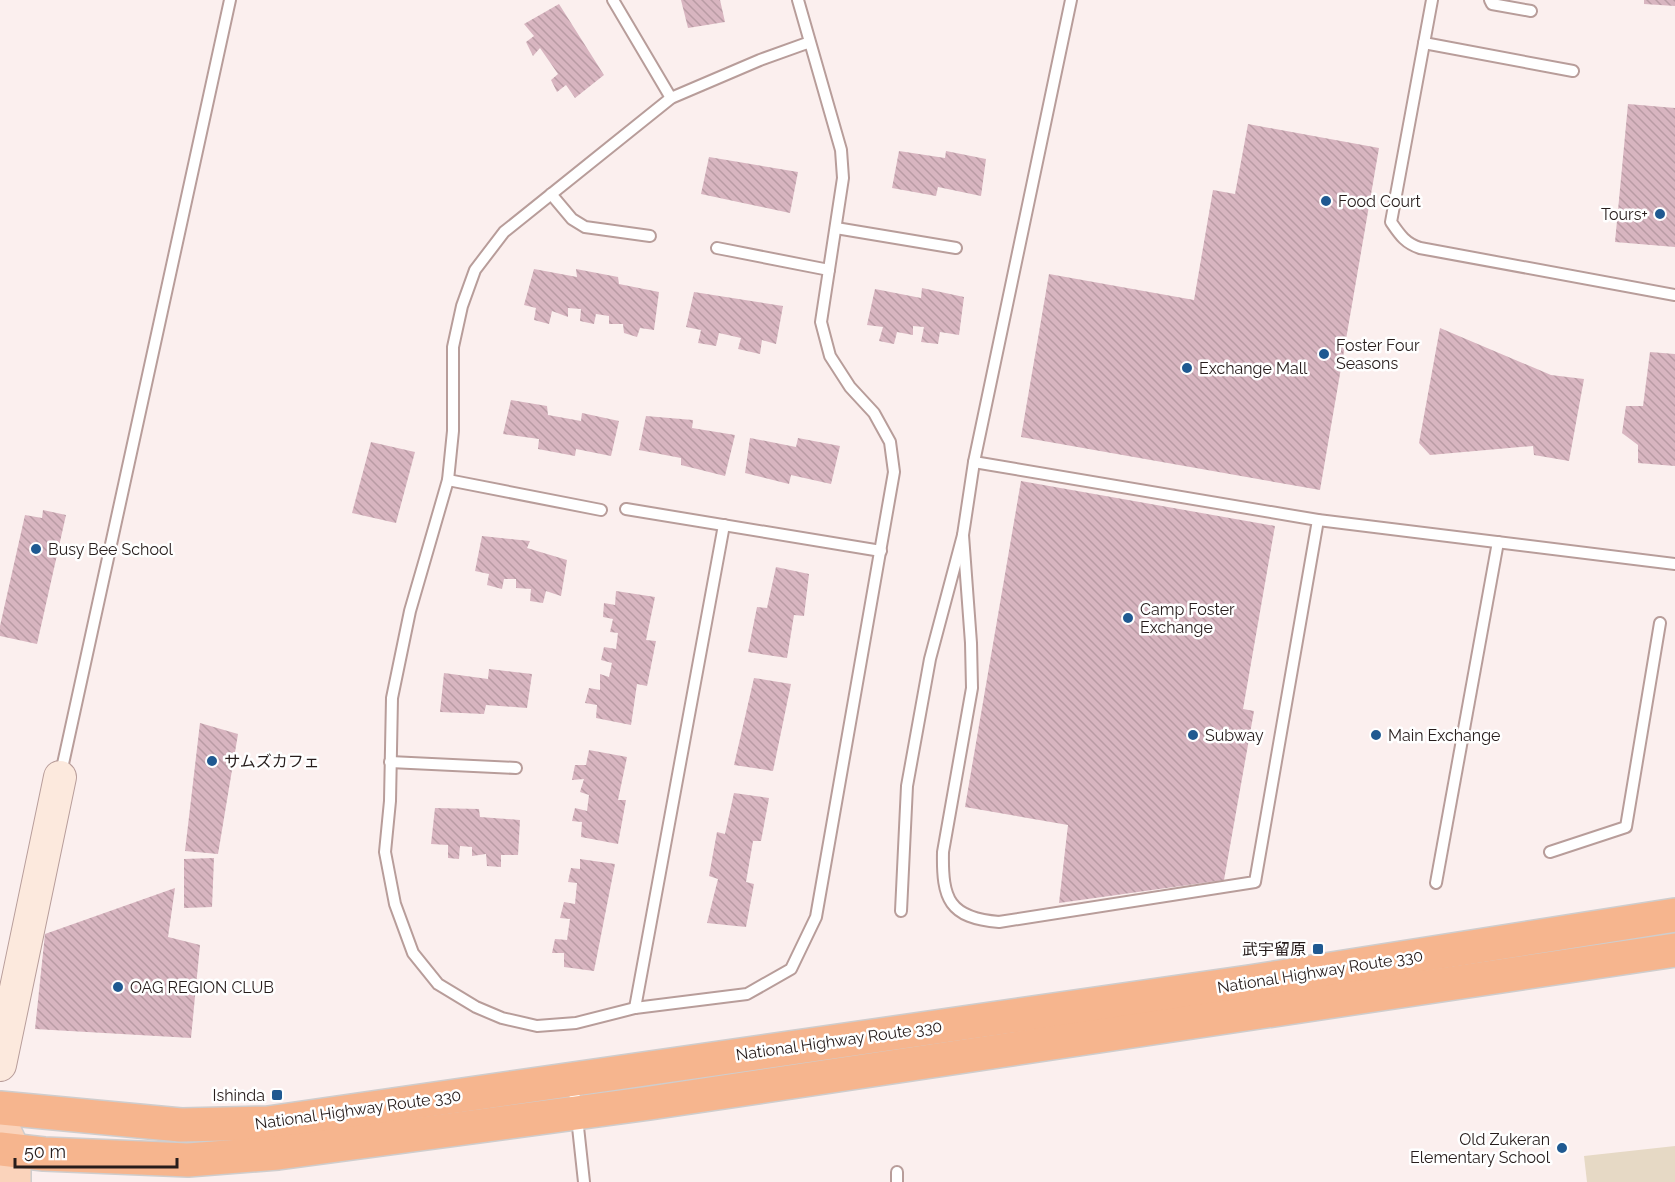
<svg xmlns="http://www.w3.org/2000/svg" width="1675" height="1182" viewBox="0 0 1675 1182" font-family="Raleway,'Noto Sans JP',sans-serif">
  <defs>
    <pattern id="building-back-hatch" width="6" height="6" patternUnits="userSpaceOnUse" patternTransform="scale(1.5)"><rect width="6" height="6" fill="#d8b5c0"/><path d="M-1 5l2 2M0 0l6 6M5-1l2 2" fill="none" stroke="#b99ba4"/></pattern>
  </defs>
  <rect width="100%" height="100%" fill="#fbefee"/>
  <polygon fill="#e6d9c5" points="1675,1146 1675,1182 1587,1182 1584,1156"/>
  <g fill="url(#building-back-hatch)">
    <polygon points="681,0 720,0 725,22 688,28"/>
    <polygon points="1644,0 1675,0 1675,6 1644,4"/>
    <polygon points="559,4 604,75 575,98 566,85 557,92 551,80 558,74 540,48 533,56 526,42 534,36 524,24"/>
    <polygon points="1628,104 1675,108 1675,247 1615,242"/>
    <polygon points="1248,124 1379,148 1320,490 1021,437 1049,274 1194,300 1213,190 1235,194"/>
    <polygon points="899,151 945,158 946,151 986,159 981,196 938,187 936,196 892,188"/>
    <polygon points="709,157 798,172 790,213 701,194"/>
    <polygon points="534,269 577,277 576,269 618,277 619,284 659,292 654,330 640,328 637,337 624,333 623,324 609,324 609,316 596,314 594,324 580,321 581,309 568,308 568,317 552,311 549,324 534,320 536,308 524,305"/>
    <polygon points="922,288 964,297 959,335 940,332 938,344 921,342 924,327 913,326 913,335 897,332 894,344 879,341 883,327 867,325 875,289 921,298"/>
    <polygon points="694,292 783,306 776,344 762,340 760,354 738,349 741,338 719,333 716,346 698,343 701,330 686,327"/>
    <polygon points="1440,328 1551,375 1584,379 1569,461 1534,455 1533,446 1430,455 1419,443"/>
    <polygon points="1650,352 1675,354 1675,466 1638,463 1638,445 1622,433 1626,406 1643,406"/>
    <polygon points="511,400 547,406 548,415 581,421 582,413 619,421 611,456 576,449 575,456 538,449 539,439 503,434"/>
    <polygon points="646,416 693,420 692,428 735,435 725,476 681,465 681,458 639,450"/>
    <polygon points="750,438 796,447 798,438 840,446 831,484 791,475 789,484 745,473"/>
    <polygon points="371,442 415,452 396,523 352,513"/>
    <polygon points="1021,481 1275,526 1243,709 1254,711 1224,880 1059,903 1068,825 965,807"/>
    <polygon points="43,510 66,515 37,644 0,636 0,626 25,515 42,518"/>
    <polygon points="482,536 530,541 527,548 567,560 561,596 546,591 543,603 530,601 531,589 516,588 516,579 504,579 502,589 487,585 489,574 475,571"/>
    <polygon points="776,567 809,574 804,616 794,615 787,658 748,652 757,607 767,608"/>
    <polygon points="616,591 655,597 646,640 656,641 647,686 637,684 631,725 596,718 597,705 585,703 589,688 600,690 600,674 609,677 612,663 601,660 604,647 616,649 618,633 610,632 613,619 603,617 604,603 615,605"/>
    <polygon points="489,669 532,674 527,708 486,705 484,714 440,712 444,673 488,679"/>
    <polygon points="754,678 791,684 773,771 734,765"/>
    <polygon points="200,723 238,734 218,854 185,851"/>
    <polygon points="589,750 627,757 618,800 626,800 618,844 581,837 582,822 572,821 575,808 587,811 589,795 580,792 584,779 572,780 575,765 586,765"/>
    <polygon points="734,793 769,798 761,841 753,841 746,882 754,884 746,927 707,923 718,879 709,876 717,832 725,834"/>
    <polygon points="435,808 479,809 480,817 520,820 518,855 501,855 501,867 487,866 486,854 472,856 472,847 460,846 459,859 448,858 448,845 431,844"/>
    <polygon points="214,858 212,907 184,908 184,859"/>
    <polygon points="580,859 615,864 594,971 564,967 564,953 552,953 555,939 567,940 570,919 560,918 564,902 575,904 577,883 568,882 571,868 580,869"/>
    <polygon points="175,888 168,937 200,945 191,1038 35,1029 45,934"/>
  </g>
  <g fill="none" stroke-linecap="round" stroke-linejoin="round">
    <defs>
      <g id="lane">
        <polyline points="613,0 671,98"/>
        <polyline points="798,0 841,150 843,178 821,322 830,356 850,387 874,413 890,442 894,472 816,917 791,969 747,994 635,1008 576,1023 537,1026 502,1018 476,1007 438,984 413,953 395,904 385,852 390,801 392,698 410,611 448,480 453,431 453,347 462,306 475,270 504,232 671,98 760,60 810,42"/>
        <path d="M1432 0 1391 222C1400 235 1405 243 1420 248L1675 295"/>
        <polyline points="1490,0 1492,4 1531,11"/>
        <polyline points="1424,43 1573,71"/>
        <polyline points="551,194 572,219 585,227 650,236"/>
        <polyline points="836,228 956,248"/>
        <polyline points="717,248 829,270"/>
        <polyline points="974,462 1318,520 1675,564"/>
        <polyline points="448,480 601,510"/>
        <polyline points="626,509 881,551"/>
        <path d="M963 535 971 643 972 688 943 852C942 899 949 918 999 922L1255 882 1318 520"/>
        <polyline points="390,762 516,768"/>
        <polyline points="61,773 230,0"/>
        <polyline points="1550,852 1626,827 1660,623"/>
        <polyline points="1436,883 1498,542"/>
        <polyline points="901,911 907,786 930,659 963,535 974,462 1071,0"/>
        <polyline points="635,1008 724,525"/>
        <polyline points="573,1081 584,1182"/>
        <polyline points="897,1172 897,1182"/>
      </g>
      <polyline id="secondary" points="0,1065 60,777"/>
      <polyline id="primary" points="0,1122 14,1152 14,1182"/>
      <g id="highway">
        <polyline points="0,1108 181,1125 268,1123 1249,982 1675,915"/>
        <polyline points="0,1149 44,1154 188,1160 278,1153 650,1103 1675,950"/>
      </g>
    </defs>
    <use href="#lane" stroke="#b89d9a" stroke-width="14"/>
    <use href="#secondary" stroke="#b89d9a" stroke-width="34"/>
    <use href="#primary" stroke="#cfcdcd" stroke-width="36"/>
    <use href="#highway" stroke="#cfcdcd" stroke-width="36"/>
    <use href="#lane" stroke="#fff" stroke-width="10"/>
    <use href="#secondary" stroke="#fce9dd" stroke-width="32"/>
    <use href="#primary" stroke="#fad3bb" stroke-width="33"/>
    <use href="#highway" stroke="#f6b58e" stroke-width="33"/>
  </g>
  <g fill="#1f5991" stroke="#fff" stroke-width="2">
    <circle cx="1326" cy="201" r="6"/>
    <circle cx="1660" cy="214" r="6"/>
    <circle cx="1324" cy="354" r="6"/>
    <circle cx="1187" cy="368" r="6"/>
    <circle cx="36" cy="549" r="6"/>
    <circle cx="1128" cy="618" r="6"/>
    <circle cx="1193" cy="735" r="6"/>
    <circle cx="1376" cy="735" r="6"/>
    <circle cx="212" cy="761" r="6"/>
    <rect x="1312" y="943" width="12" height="12" rx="3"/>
    <circle cx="118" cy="987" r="6"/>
    <rect x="271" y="1089" width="12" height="12" rx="3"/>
    <circle cx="1562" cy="1148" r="6"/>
  </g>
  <g text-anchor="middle" stroke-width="5" stroke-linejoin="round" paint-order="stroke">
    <g font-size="16" fill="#271d1c" stroke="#fff" text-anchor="start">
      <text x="1338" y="207">Food Court</text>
      <text x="1648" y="220" text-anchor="end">Tours+</text>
      <text x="1336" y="351">Foster Four<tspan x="1336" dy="18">Seasons</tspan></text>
      <text x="1199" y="374">Exchange Mall</text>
      <text x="48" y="555">Busy Bee School</text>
      <text x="1140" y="615">Camp Foster<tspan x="1140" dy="18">Exchange</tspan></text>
      <text x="1205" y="741">Subway</text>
      <text x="1388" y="741">Main Exchange</text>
      <text x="224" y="767">サムズカフェ</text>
      <text x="1306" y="955" text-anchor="end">武宇留原</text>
      <text x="130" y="993">OAG REGION CLUB</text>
      <text x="265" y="1101" text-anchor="end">Ishinda</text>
      <text x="1550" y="1145" text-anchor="end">Old Zukeran<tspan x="1550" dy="18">Elementary School</tspan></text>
    </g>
    <g font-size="16" fill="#271d1c" stroke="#fff">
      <text transform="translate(1320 971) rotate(-9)" y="6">National Highway Route 330</text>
      <text transform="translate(839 1040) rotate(-8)" y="6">National Highway Route 330</text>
      <text transform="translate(358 1109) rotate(-8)" y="6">National Highway Route 330</text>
    </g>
  </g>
  <path d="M15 1158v9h162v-9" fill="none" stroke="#271d1c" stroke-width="3"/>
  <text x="24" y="1158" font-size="18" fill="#271d1c" stroke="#ffffff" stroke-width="4.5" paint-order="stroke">50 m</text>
</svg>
